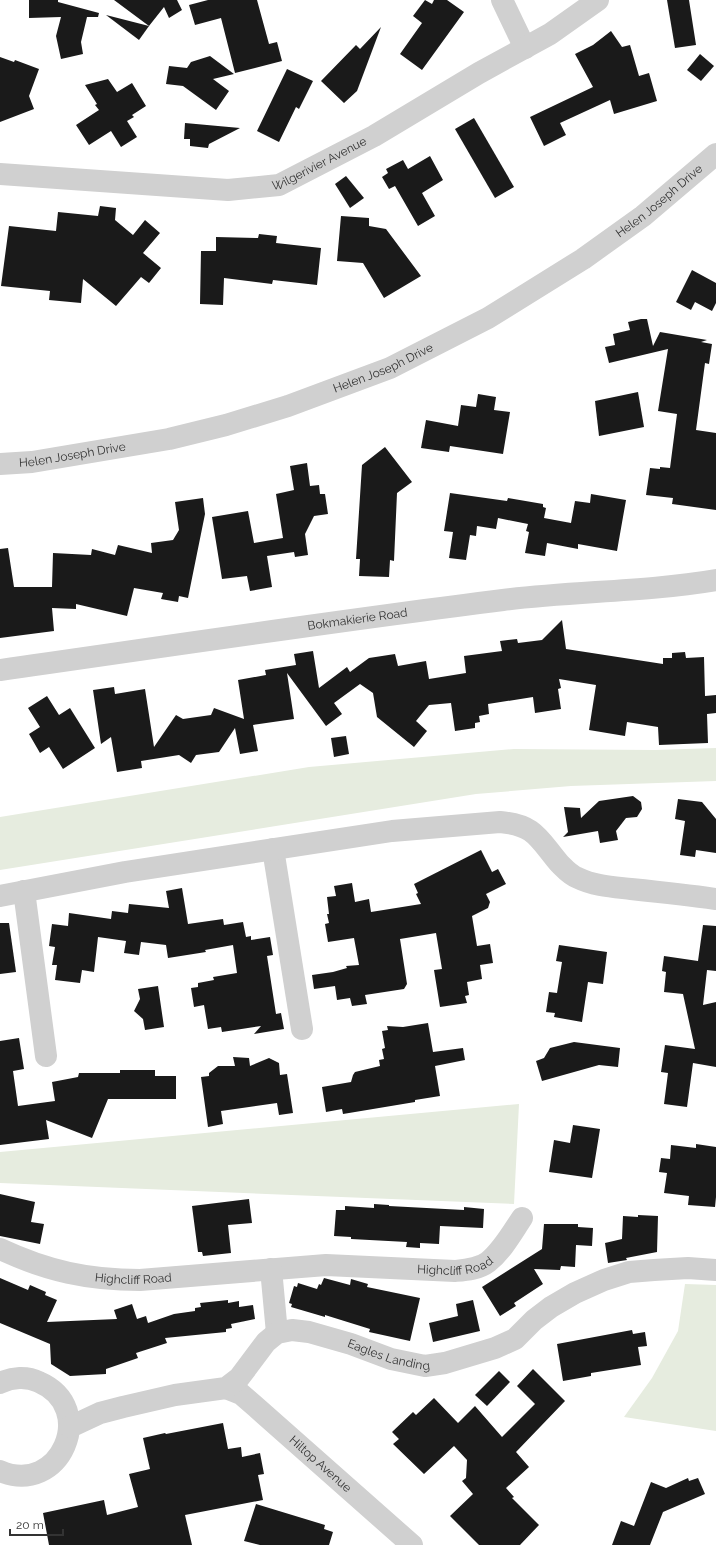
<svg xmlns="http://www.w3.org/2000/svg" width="716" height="1545" viewBox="0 0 716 1545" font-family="Raleway,sans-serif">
  <rect width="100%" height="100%" fill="#fff"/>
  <g fill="#e6ecdf">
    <polygon points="716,748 716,781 571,786 476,794 0,870 0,817 309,767 514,749 655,750"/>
    <polygon points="519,1104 514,1204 0,1183 0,1152"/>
    <polygon points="685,1284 716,1285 716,1431 624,1417 652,1378 678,1331"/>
  </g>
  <g fill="#1a1a1a">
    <polygon points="29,0 58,0 58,2 99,13 98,17 87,17 81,42 83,54 61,59 56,36 61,17 29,18"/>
    <polygon points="114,0 177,0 182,10 169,18 164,7 149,26"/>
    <polygon points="208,0 257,0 269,44 277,42 282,61 235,73 221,18 195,25 189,5"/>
    <polygon points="425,0 432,4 434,0 447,0 464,12 422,70 400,54 422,23 413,16"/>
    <polygon points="667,0 689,0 696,45 675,48"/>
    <polygon points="106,15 149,26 139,40"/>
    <polygon points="381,27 357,91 344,103 321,81 356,45 360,49"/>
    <polygon points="611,31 622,47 630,45 639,76 649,73 657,101 614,114 610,100 560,123 566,135 544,146 530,117 593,87 575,54 593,45"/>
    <polygon points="700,54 714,66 701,81 687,70"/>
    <polygon points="210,56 234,74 213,79 229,91 216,110 183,86 166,84 169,66 187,68 191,62"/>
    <polygon points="0,57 14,62 15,60 39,69 29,96 34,109 0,122"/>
    <polygon points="287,69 313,81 299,109 296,107 279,142 257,131"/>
    <polygon points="108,79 117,92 132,83 146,106 132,115 134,117 127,121 137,137 121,147 111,131 89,145 76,125 99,110 95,105 97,104 85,85"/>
    <polygon points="474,118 514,187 495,198 455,129"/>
    <polygon points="185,123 240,128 209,144 208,148 190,146 190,139 184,139"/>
    <polygon points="430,156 443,180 422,193 435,216 418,226 395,186 389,189 382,177 388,173 386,169 403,160 408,169"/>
    <polygon points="346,176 364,198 350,208 335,184"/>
    <polygon points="100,206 116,208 115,220 133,235 145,220 160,233 143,253 161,268 149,283 141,277 116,306 83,279 81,303 49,300 50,291 1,286 9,226 56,231 58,212 98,216"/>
    <polygon points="341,216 369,218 369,226 386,229 421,276 384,298 363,263 337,261"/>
    <polygon points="259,234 277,236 276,243 321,248 317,285 273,280 272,284 224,278 223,305 200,304 201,251 216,251 216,237 258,238"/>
    <polygon points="692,270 716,283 716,303 712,311 695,302 691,310 676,302"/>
    <polygon points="641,319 647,319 653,346 660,332 707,340 701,342 712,344 709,364 705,363 696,430 716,433 716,510 672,504 673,498 646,495 650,468 660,469 660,467 670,468 677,414 658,411 668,349 609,363 605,347 615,345 613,334 630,330 628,322"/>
    <polygon points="638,392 644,427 599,436 595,401"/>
    <polygon points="478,394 496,397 494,410 510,412 503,454 450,446 449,452 421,448 426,420 458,426 461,405 476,407"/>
    <polygon points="385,447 412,482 397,493 394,561 390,560 389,577 359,576 360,559 356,559 362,465"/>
    <polygon points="307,463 310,486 319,485 320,494 325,494 328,514 314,516 305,534 308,555 295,557 294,552 267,556 272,587 250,591 247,576 222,579 212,517 248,511 254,543 283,538 276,494 294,490 290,466"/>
    <polygon points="450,493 507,501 508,498 543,504 543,507 546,508 544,518 571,523 575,501 590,503 591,494 626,500 617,551 578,544 578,549 547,543 545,556 525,553 529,532 526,531 528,524 498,518 496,529 477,526 476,536 470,535 466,560 449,558 453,532 444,531"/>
    <polygon points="203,498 205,514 188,598 179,596 178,602 161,599 163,593 134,588 127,616 76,604 76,609 52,608 54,631 0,638 0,549 8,548 14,587 52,587 53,553 91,555 92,549 115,555 118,545 152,553 151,543 173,540 179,530 175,502"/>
    <polygon points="562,620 566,649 663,664 663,658 672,658 672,653 685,652 686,658 704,657 705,696 716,695 716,713 707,714 708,743 659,745 658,727 627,722 625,736 589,730 596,685 559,679 561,688 558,689 561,709 535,713 533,697 488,704 489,714 479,716 480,722 475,723 475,728 455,731 451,703 429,705 416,721 427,731 414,747 377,717 373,693 360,684 334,703 342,714 326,726 287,673 294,719 253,725 258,751 240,754 235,728 219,752 196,755 191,763 179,755 141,761 142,768 117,772 111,737 101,744 93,690 114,687 115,694 145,689 154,747 176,715 183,719 211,715 214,708 244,719 238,680 266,675 265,670 296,665 294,654 313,651 319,688 347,667 350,672 369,658 395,654 398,666 426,661 429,679 466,673 464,656 502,651 500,641 517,639 518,643 542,640"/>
    <polygon points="47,696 59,715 70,708 95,748 63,769 49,747 40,753 29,734 40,727 28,708"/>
    <polygon points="346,736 349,754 334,757 331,738"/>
    <polygon points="633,796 641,802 642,809 637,817 626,818 616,831 618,840 600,843 598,831 563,837 568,832 564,807 580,808 581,818 599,801"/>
    <polygon points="678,799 702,802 716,819 716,853 696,850 695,857 680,855 685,821 675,819"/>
    <polygon points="481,850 492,872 498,869 506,884 486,894 490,902 488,908 472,916 477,946 490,944 493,963 480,965 482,979 467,982 469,995 465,996 467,1003 440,1007 434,970 442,969 436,933 400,939 407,984 404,989 365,995 367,1004 352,1006 350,998 337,1000 335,986 314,989 312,975 333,972 347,968 346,966 359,965 354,938 328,942 325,924 329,923 327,914 329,914 327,897 336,896 334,886 352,883 355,902 369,899 371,912 421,904 416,894 418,893 414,884"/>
    <polygon points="182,888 188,924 223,919 224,925 243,922 246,937 251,936 251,940 270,937 273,955 267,956 276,1014 281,1013 284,1029 254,1034 261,1026 222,1032 221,1027 208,1029 204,1005 194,1007 191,988 198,987 198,983 214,980 213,977 237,973 233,945 205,950 206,952 168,958 166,945 141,942 139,955 124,953 126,941 98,937 94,972 82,970 80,983 55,980 57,965 52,965 55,947 49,946 52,924 68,926 69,913 111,919 112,911 128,913 129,904 169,908 166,891"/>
    <polygon points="0,923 9,923 16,972 0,974"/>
    <polygon points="703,925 716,926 716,971 707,970 703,1005 716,1002 716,1067 693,1063 687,1107 664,1104 668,1073 661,1072 665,1045 695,1049 683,994 664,992 666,972 662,971 664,956 698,961"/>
    <polygon points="559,945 607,952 603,984 588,982 582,1022 554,1017 555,1013 546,1012 549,992 557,993 562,962 556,961"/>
    <polygon points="158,986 164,1027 145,1030 143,1019 134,1011 140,999 138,989"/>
    <polygon points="428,1023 433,1052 463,1048 465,1060 435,1066 440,1096 415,1100 415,1102 343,1114 342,1109 326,1112 322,1087 351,1082 353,1075 355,1072 380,1066 379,1060 384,1059 382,1049 385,1048 382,1031 388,1030 387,1026 403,1027"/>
    <polygon points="19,1038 24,1069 13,1071 18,1106 55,1101 52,1082 78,1077 79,1073 120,1073 120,1070 155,1070 155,1076 176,1076 176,1099 108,1099 92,1138 46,1120 49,1139 0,1145 0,1041"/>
    <polygon points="574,1042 620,1048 618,1067 599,1065 542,1081 536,1061 544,1058 550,1048"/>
    <polygon points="233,1057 249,1058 250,1066 269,1058 279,1063 280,1075 287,1074 293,1113 279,1115 277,1103 221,1111 223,1124 208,1127 201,1077 209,1076 209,1073 218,1066 235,1066"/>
    <polygon points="573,1125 600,1129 592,1178 549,1172 554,1140 570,1143"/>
    <polygon points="696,1144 716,1147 716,1197 715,1207 688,1205 689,1196 664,1193 667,1173 659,1172 661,1158 670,1159 671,1145 696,1148"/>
    <polygon points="0,1194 35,1202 31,1222 44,1224 40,1244 0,1236"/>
    <polygon points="249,1199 252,1223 228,1225 231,1253 203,1256 202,1252 198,1252 192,1206"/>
    <polygon points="374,1204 389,1205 389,1206 464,1210 464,1207 484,1209 483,1228 440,1226 439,1244 420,1243 420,1248 406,1247 407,1242 351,1239 351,1237 334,1236 336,1210 345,1210 345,1206 374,1208"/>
    <polygon points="638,1215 658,1216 657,1252 626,1258 627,1260 608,1263 605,1243 622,1239 623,1216 638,1217"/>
    <polygon points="544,1224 578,1224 578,1227 593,1228 592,1246 576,1245 575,1267 561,1266 560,1270 534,1269 543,1284 514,1303 516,1306 500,1316 482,1287 542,1249"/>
    <polygon points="0,1278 28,1290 30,1285 46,1292 45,1295 57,1300 47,1322 117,1319 114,1310 132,1304 137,1319 146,1316 148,1323 174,1314 195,1311 195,1308 201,1307 200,1303 228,1300 228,1303 239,1301 239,1307 253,1305 255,1319 231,1324 232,1328 226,1329 226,1332 165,1338 167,1343 136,1353 138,1358 106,1369 106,1374 70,1376 51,1364 50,1344 0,1323"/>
    <polygon points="324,1278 350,1285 351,1279 368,1284 367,1287 420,1298 410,1341 369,1332 370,1329 325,1315 325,1317 291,1307 292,1304 289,1303 294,1286 297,1287 298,1283 317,1289 319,1284 321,1285"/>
    <polygon points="473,1300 480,1331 433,1342 429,1323 458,1316 456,1304"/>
    <polygon points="632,1330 633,1334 645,1332 647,1346 638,1347 641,1365 591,1373 591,1376 563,1381 557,1344"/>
    <polygon points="533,1369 565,1401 516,1452 529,1467 506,1488 514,1497 512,1498 539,1525 520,1545 479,1545 450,1516 473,1494 462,1481 466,1478 467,1460 454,1446 424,1474 393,1444 399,1439 392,1432 413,1412 416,1415 434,1398 458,1423 475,1406 502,1437 535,1404 517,1386"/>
    <polygon points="499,1371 510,1382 487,1406 475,1395"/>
    <polygon points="223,1423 228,1449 241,1447 242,1457 260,1453 264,1474 258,1475 263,1500 185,1515 192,1545 49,1545 43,1513 104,1500 107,1515 138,1507 129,1474 150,1469 143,1438 165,1433 166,1434"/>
    <polygon points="688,1478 689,1481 698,1478 705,1494 663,1512 650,1545 612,1545 621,1521 634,1526 651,1482 666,1488"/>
    <polygon points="256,1504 325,1525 324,1529 333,1532 329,1545 260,1545 244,1541"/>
  </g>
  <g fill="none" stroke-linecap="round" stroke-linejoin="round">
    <g stroke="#d0d0d0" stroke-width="22">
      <polyline points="502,0 525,48"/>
      <path id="s1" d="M0 174 228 190 279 185 374 136 479 73 550 34 598 0"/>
      <path id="s2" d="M0 464 32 462 169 439 226 425 288 406 390 368 488 318 583 259 643 216 716 154"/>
      <path id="s3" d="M0 670C168 646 335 621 503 600 574 591 646 592 716 580"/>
      <polyline points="273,849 302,1029"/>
      <polyline points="24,891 46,1056"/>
      <path d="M0 896 125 872 392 831 500 822C535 825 538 838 559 863 565 869 570 875 578 878 594 886 614 887 631 889 660 892 688 895 716 899"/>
      <path id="s4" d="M0 1249C47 1271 88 1280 140 1280L326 1265 455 1271C466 1270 479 1269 488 1262 502 1251 512 1233 522 1218"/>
      <polyline points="271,1269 277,1333"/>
      <path d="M0 1383C12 1377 27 1376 39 1382 99 1408 60 1497 0 1471"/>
      <path id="s5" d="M226 1388 241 1394 256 1407 412 1545"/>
      <path id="s6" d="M70 1427 100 1413 123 1407 175 1395 226 1388 239 1378 266 1342 277 1333 292 1330 309 1332 351 1344 391 1359 425 1366 445 1363 495 1348 515 1339 534 1320 551 1307 575 1293 604 1280 629 1272 654 1270 688 1268 716 1270"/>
    </g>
  </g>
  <g text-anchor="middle" stroke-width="4" stroke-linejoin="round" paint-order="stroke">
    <g font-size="12" fill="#333" stroke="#fff">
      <text dy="4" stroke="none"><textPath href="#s1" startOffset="325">Wilgerivier Avenue</textPath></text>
      <text dy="4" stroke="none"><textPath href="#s2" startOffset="721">Helen Joseph Drive</textPath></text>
      <text dy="4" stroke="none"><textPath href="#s2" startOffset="397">Helen Joseph Drive</textPath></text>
      <text dy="4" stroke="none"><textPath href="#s2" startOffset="73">Helen Joseph Drive</textPath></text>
      <text dy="4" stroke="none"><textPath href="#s3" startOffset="361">Bokmakierie Road</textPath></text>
      <text dy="4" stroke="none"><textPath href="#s4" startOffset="461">Highcliff Road</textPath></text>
      <text dy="4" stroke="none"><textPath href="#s4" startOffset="138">Highcliff Road</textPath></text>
      <text dy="4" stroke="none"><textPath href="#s6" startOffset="353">Eagles Landing</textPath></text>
      <text dy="4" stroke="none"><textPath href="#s5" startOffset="122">Hiltop Avenue</textPath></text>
    </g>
  </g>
  <path d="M10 1529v6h53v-6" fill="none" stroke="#333333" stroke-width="2"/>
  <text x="16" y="1529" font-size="12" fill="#333333" stroke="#ffffff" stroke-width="3" paint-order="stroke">20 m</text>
</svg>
